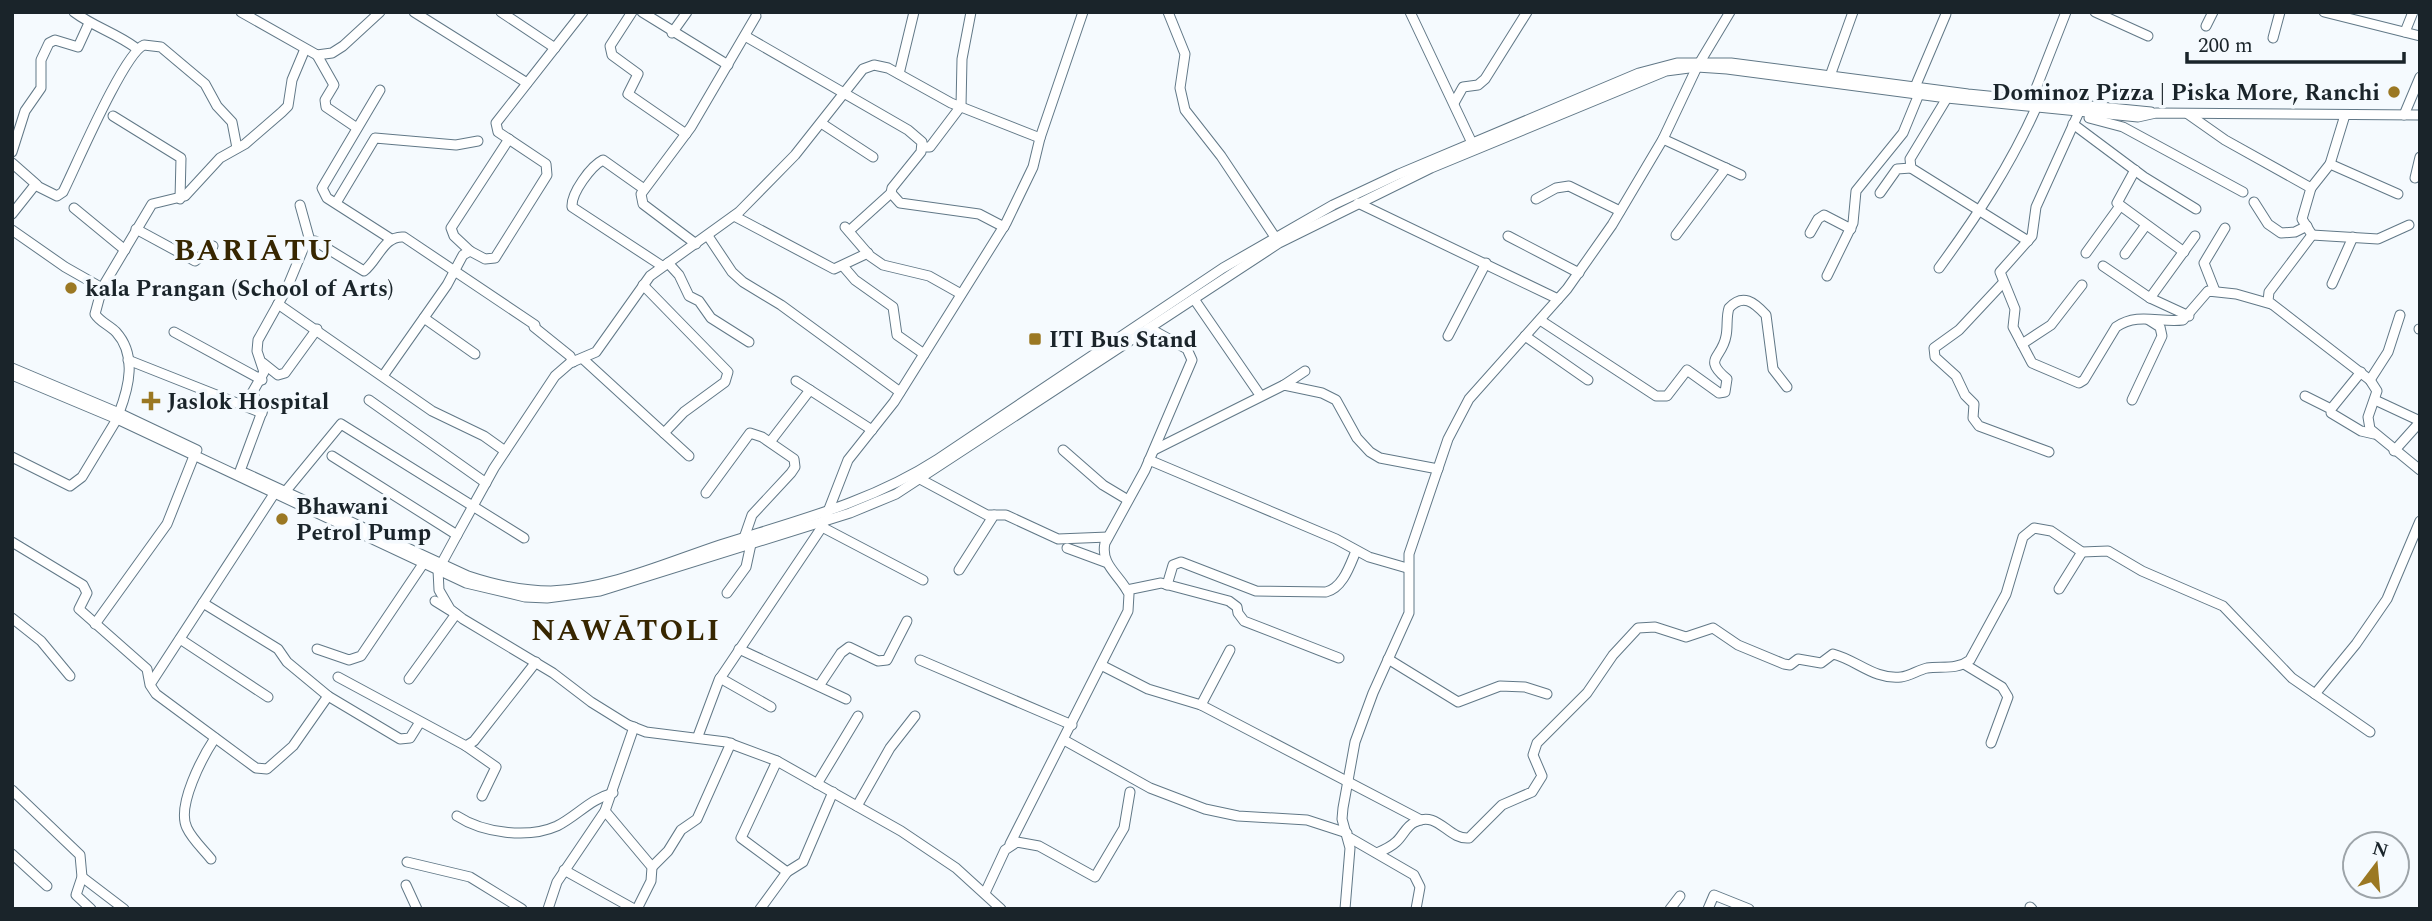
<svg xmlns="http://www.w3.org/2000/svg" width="2432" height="921" viewBox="0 0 2432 921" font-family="Spectral,serif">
  <rect width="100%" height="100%" fill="#f5fafe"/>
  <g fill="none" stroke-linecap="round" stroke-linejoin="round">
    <defs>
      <g id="minor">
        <path d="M74 12C94 27 116 33 136 48"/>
        <polyline points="241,12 317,55 332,53 343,46 380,12"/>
        <polyline points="414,12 527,83"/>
        <polyline points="501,12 555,48"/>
        <polyline points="632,12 610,46 612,55 638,74 628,94 686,134"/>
        <polyline points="642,12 728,65"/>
        <polyline points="1168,12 1185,54 1180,88 1185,110 1221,156 1275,237"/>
        <polyline points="1410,12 1472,143"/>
        <polyline points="2095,12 2148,36"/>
        <polyline points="2324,12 2420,36"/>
        <polyline points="2206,26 2213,12"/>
        <polyline points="2405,32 2413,12"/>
        <polyline points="672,33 687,12"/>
        <polyline points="745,36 908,130 922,142 921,152 892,188 891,193 900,203 979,214 1004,227"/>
        <polyline points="2273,38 2280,12"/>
        <polyline points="317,55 334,85 325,100 326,107 357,128"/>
        <polyline points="899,74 914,12"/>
        <polyline points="1830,76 1853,12"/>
        <polyline points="1915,87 1946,14"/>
        <polyline points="380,90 322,188 327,198 391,239"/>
        <polyline points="1947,98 1910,159 1911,168 2028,241"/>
        <polyline points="2031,101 2066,12"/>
        <polyline points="1454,103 1463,87 1478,85 1485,79 1527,12"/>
        <path d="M2079 112 2036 207 2032 236 2000 272 2015 309 2013 327 2032 363 2079 383 2084 380 2116 327C2138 312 2159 323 2183 320L2208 291 2236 294 2271 304"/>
        <polyline points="2188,114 2225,140 2311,188 2302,219 2312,235 2269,292 2268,301 2370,380 2377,391 2368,417 2370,429 2420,470"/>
        <polyline points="2404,115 2420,77"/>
        <polyline points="113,116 181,158 180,199"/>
        <polyline points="2089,118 2123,127 2243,192"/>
        <polyline points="821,123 873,157"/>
        <polyline points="2073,124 2144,177 2196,209"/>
        <polyline points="1663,139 1741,175"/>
        <polyline points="923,147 930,147 961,106 962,59 971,12"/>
        <polyline points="12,152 25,111 41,88 41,60 49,43 55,40 78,47 89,23"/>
        <polyline points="12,163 37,185"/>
        <polyline points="2330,164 2345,115"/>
        <polyline points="2135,170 2117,203 2184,252"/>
        <polyline points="2415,178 2420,157"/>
        <polyline points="2311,188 2330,164 2398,194"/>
        <path d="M644 189 603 160C591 166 571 193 572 207L662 266"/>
        <polyline points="1880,193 1897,169 1911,168"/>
        <polyline points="1536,199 1556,188 1569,186 1620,211"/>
        <polyline points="2254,202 2268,224 2281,233 2295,232 2307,226"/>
        <polyline points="336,203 375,138 456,145 478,141"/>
        <polyline points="1358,203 1558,299"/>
        <polyline points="300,205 310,241"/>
        <polyline points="74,208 125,250"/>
        <path d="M12 214 35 185 57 196 63 192C76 166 124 53 144 45L161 47 205 84 217 106 232 122 237 148"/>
        <polyline points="734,216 834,269 868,253"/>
        <polyline points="845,227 870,256 883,265 929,276 961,294"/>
        <polyline points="136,229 195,261 213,246"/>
        <polyline points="12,230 65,267 102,288"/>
        <polyline points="849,231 891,193"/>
        <polyline points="1810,233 1818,219 1824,215 1851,229"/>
        <polyline points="1676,235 1726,168"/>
        <polyline points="2312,235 2378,239 2409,225"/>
        <polyline points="708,236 732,272 743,282 781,305 900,392"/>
        <polyline points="1508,236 1579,273"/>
        <polyline points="696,244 643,204 641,194 691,127 756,16"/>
        <polyline points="470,251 454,236 451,228 509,139"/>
        <polyline points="2086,253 2120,206"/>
        <polyline points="2125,254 2146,225"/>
        <polyline points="668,263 679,275 689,296 699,301 711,318 749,342"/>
        <polyline points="843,266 855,280 893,307 897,335 924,354"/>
        <polyline points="2103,266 2150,298 2189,316"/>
        <path d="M1939 268C1977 216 2010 166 2036 108"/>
        <polyline points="1827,276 1853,223 1856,191 1903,133 1919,94"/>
        <polyline points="2002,284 1959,330 1934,348 1935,357 1956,376 1965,395 1974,404 1973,418 1979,426 2049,452"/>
        <polyline points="2332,284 2353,237"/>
        <polyline points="643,285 728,372 725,382 684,412 664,433"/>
        <polyline points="2215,291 2204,263 2225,228"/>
        <polyline points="2150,298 2195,236"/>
        <polyline points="1194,299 1260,395"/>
        <polyline points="278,304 432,411 484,436 505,451"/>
        <polyline points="424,318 475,354"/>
        <path d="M1540 320 1656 396H1667L1687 370 1719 393 1725 392 1727 379C1702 358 1722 359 1726 336 1728 327 1726 317 1729 308 1743 293 1754 302 1766 315L1773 369 1787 387"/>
        <polyline points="534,327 570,356 573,362"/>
        <polyline points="2419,329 2420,329"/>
        <polyline points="174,332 262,380"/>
        <polyline points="1448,336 1486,263"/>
        <polyline points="1525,336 1588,380"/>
        <polyline points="2022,344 2051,325 2082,285"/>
        <polyline points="583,359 689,456"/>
        <polyline points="128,360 262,413"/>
        <polyline points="263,363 278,375 285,373 317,329"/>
        <polyline points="12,368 119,413 197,450"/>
        <polyline points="12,375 117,419 466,583 525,597 547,598 600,591 850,513 896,494 1279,243 1431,168 1666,71 1697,67 1727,69 1947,98 2138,117 2156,113 2420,115"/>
        <polyline points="383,376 447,285 463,255 470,251 485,259 495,258 547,175 546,164 498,132 496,123 583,12"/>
        <polyline points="2370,380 2388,352 2400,315"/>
        <polyline points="796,381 872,430"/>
        <polyline points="1284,385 1305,371"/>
        <polyline points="2305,396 2331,409 2361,372"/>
        <polyline points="369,400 486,483"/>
        <polyline points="2132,400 2162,336 2160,327 2149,320"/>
        <polyline points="2375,400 2420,421"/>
        <path d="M119 413C129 387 137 355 116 332 109 325 100 322 95 314L102 288 152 204 185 196 220 158 245 144 282 112 288 106 292 80 305 49"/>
        <polyline points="2331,413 2361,431 2374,434"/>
        <polyline points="770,442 810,390"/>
        <polyline points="1063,450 1103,485 1128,500"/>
        <polyline points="1154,450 1284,385 1322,393 1336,400 1357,438 1370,452 1380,458 1438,469"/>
        <polyline points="2394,451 2420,422"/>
        <polyline points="332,456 457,535"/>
        <polyline points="12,457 70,486 82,477 117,419"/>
        <polyline points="1149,460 1336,539 1369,557 1407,568"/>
        <path d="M240 471 263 409 252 393 264 372 257 351 258 340 287 288 306 242 315 241 364 271C378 260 384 235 404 237L535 325"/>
        <path d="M245 473 468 576C495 585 521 591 551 591 608 589 666 563 720 545 795 521 870 503 938 459L1223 268 1333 205 1399 174 1639 73 1677 63H1731L1968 94 2151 112"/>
        <polyline points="920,479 987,515 994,515"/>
        <polyline points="285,492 341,424 524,538"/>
        <polyline points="706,493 750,433 762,437 794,459 795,467 791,473 752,515 744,538"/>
        <polyline points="12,542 83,585 87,593 79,609 147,669 150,685 156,694 256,768 267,769 293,746 328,696"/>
        <polyline points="1067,548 1105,562"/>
        <polyline points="959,570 994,515 1006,515 1058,539 1108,537"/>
        <polyline points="923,580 822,527 848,460 894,402 1006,223 1033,167 1040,138 1083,12"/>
        <path d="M1167 585 1173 565 1181 562 1256 591 1326 592C1343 588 1350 565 1356 551"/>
        <polyline points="2059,589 2082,552"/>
        <polyline points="1127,590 1161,583 1229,601 1237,607 1238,613 1244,621 1339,658"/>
        <polyline points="727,593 746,567 751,544"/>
        <polyline points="203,603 278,649 287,662 328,696 400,739 410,738 420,722"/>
        <polyline points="12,618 41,641 70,676"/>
        <polyline points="95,624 167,524 194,456"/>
        <polyline points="180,639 268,697"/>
        <polyline points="317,649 349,660 361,656 423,564"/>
        <polyline points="739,649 846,699"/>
        <polyline points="1388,659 1458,702 1500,686 1525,687 1547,694"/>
        <polyline points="920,660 1072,725"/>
        <polyline points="1964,664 2002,687 2008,697 1991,743"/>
        <polyline points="1101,665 1148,689 1201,705 1421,820"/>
        <polyline points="338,677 466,746 474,741 536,662"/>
        <polyline points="720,678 771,707"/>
        <polyline points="409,679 456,614 435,601"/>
        <polyline points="151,683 274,494"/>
        <polyline points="819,686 841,653 849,647 878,661 887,660 907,621"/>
        <polyline points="2315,694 2356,644 2387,599 2420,521"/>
        <polyline points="1201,705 1230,650"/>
        <polyline points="698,736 719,680 822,527"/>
        <polyline points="1064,740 1150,788 1205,809 1238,816 1307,820 1347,833"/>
        <polyline points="466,746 496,767 482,796"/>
        <polyline points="817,784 858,716"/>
        <polyline points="12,790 80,855 82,877 76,895 91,909"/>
        <polyline points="857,806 890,748 915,716"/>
        <polyline points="605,811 652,867 651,881 637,909"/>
        <path d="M457 816C483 833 528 839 557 826 577 816 590 799 613 793"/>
        <polyline points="1350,838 1414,875 1420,887 1416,909"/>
        <path d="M1010 844 1128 611 1129 594C1120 575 1100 565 1105 543L1145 470 1192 360 1187 349 1149 328"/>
        <path d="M1377 853C1384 850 1391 847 1396 842 1403 836 1406 826 1415 822 1438 810 1448 840 1469 838L1502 805 1532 792 1542 776 1533 755 1537 743 1587 693 1613 655 1638 628 1655 627 1686 637 1713 628 1738 645 1784 664 1790 665 1798 659 1821 663 1833 654C1857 660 1874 680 1901 677 1910 676 1918 670 1927 668 1942 666 1957 670 1970 660L2006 594 2023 537 2034 528 2051 531 2082 552 2108 551 2142 571 2223 606 2292 678 2370 732"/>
        <polyline points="12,854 47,886"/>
        <path d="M211 859C203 849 192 839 187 828 176 806 203 756 215 738"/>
        <polyline points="407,862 470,877 522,909"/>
        <polyline points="652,867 668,851 681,830 697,819 731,743"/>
        <polyline points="564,870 634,909"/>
        <polyline points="787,872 803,862 833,792"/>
        <polyline points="82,877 124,909"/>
        <polyline points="406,885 417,909"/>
        <polyline points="985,893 1005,850 1017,842 1039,846 1095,877 1124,828 1130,792"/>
        <polyline points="2030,907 2032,909"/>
        <polyline points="548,909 557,882 605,811 634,727"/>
        <polyline points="760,909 787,872 741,838 777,761"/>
        <polyline points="1001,909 956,868 901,831 777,761 726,742 646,732 628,725 591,702 553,673 463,619 450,609 439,590 438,570 457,535 494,468 555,376 570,363 596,352 650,276 739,212 795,155 863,69 874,65 888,68 951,103 1040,138"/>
        <polyline points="1345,909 1350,848 1342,819 1343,808 1355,742 1373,693 1409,613 1409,554 1448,439 1469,399 1567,289 1612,225 1663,139 1697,67 1730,12"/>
        <polyline points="1670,909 1680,896"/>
        <polyline points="1708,909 1714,895 1749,909"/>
      </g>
    </defs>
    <use href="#minor" stroke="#617887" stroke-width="11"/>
    <use href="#minor" stroke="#fff" stroke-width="9"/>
  </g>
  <g fill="#9b7823" stroke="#f5fafe" stroke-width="2.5">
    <circle cx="2394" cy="92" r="7"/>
    <circle cx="71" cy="288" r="7"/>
    <rect x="1028" y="332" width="14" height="14" rx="3.5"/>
    <path d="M147.5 390.5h7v7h7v7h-7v7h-7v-7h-7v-7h7z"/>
    <circle cx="282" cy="519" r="7"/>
  </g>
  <g text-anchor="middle" stroke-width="7" stroke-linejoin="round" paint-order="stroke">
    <g font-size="23" font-weight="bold" fill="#1a242a" stroke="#f5fafe" text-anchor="start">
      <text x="2380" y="100" text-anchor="end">Dominoz Pizza | Piska More, Ranchi</text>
      <text x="85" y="296">kala Prangan (School of Arts)</text>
      <text x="1049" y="347">ITI Bus Stand</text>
      <text x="167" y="409">Jaslok Hospital</text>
      <text x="296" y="514">Bhawani<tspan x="296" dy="26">Petrol Pump</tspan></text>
    </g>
    <g font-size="30" font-weight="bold" letter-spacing="2" fill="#372600" stroke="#f5fafe">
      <text x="254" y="260">BARIĀTU</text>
      <text x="626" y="640">NAWĀTOLI</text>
    </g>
  </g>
  <rect width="2432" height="921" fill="none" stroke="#1a242a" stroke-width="28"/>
  <g transform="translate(2376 865) rotate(16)"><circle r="33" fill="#f5fafe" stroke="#9da4a9" stroke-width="2"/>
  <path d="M0-5L12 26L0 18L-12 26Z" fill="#9b7823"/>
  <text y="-10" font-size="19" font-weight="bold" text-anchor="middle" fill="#1a242a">N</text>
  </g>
  <path d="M2187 52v10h217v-10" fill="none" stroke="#1a242a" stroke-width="3.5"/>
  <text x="2198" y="52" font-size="21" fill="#1a242a" stroke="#f5fafe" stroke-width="5" paint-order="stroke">200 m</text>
</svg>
